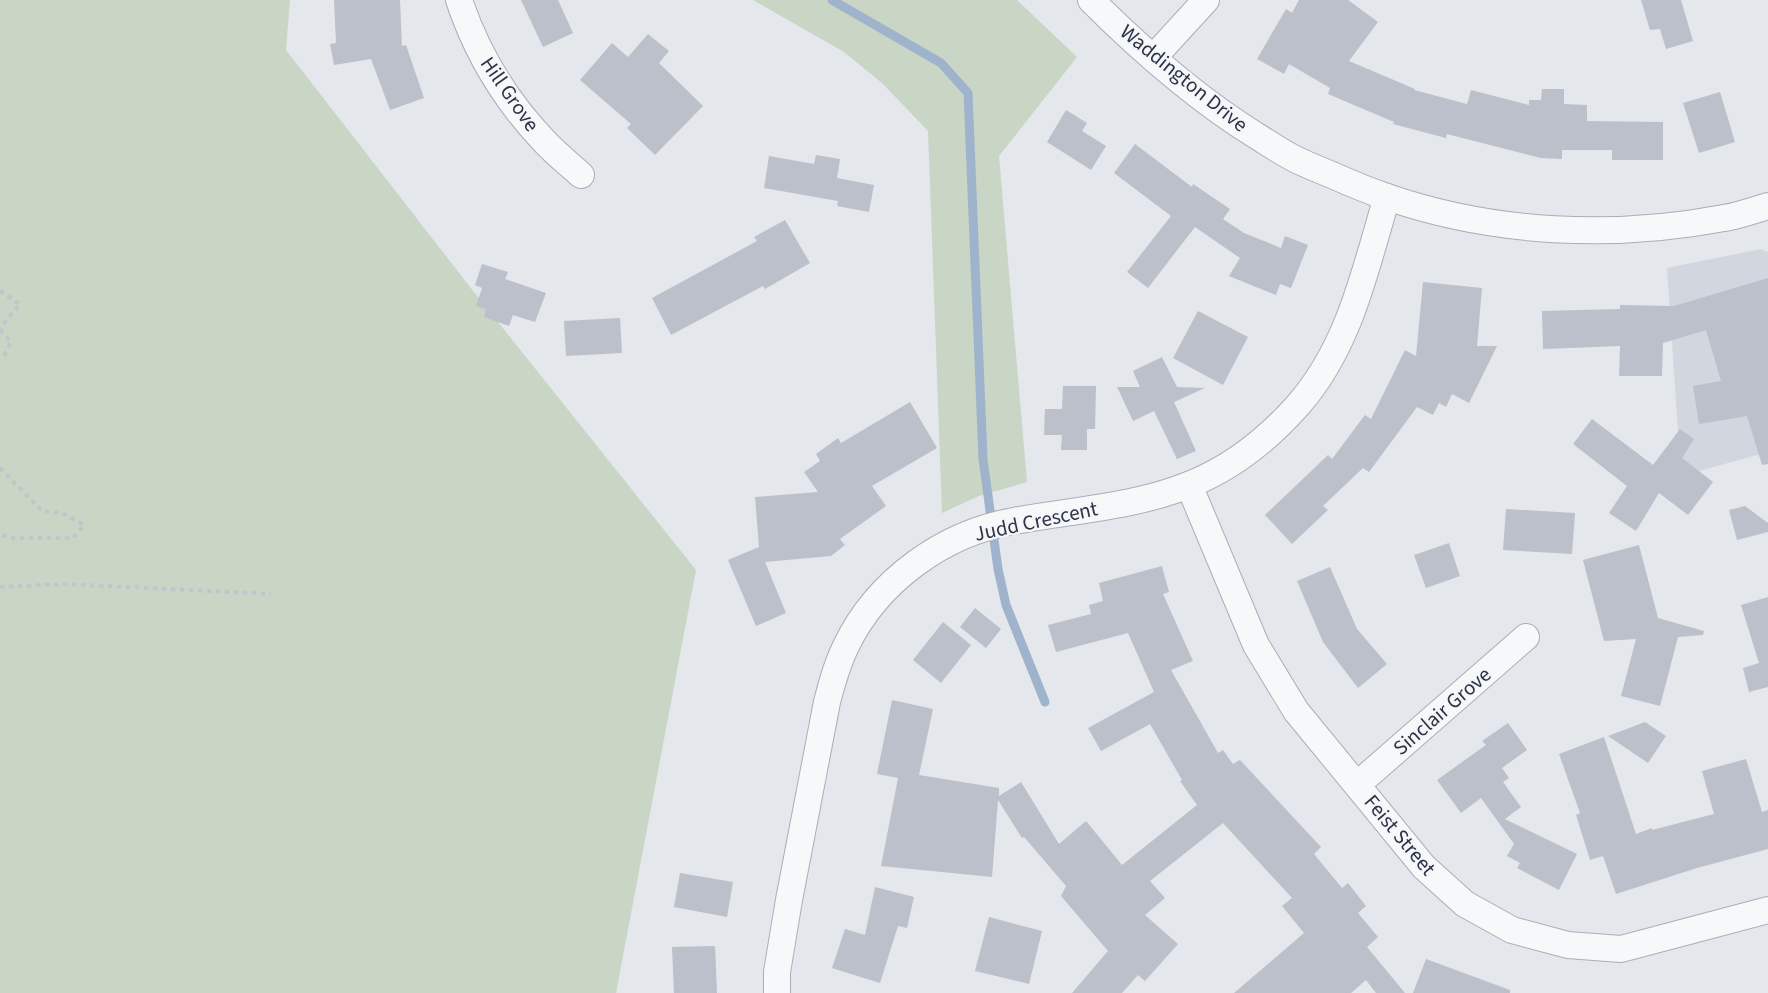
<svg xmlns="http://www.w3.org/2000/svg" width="1768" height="993" viewBox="0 0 1768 993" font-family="'Source Sans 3',sans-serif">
  <rect width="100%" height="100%" fill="#e4e7ec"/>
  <polygon fill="#d2d6de" points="1761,249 1768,252 1768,452 1681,476 1667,268"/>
  <g fill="#c9d6c5">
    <polygon points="0,0 290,0 286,50 470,287 696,570 616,993 0,993"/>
    <polygon points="753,0 1017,0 1077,57 999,156 1027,482 979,496 942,513 928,131 882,83 844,52"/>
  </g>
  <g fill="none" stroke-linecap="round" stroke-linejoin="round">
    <polyline stroke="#9fb4cc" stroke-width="9" points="832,0 941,63 968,93 983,459 998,569 1006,605 1045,702"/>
  </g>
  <g fill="#bbc0ca">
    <polygon points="334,0 400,0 402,46 406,45 424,98 390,110 371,59 334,65 330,44 336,43"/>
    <polygon points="521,0 558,0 573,33 543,47"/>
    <polygon points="1299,0 1348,0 1378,22 1349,61 1415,89 1414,90 1467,104 1471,90 1529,105 1529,100 1541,100 1542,89 1564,89 1564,104 1587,105 1587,121 1663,122 1663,160 1612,160 1612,150 1562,150 1562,159 1541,158 1447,134 1446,138 1393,124 1394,122 1328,94 1330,88 1289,64 1284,74 1257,59 1286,9 1292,13"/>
    <polygon points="1641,0 1681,0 1693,41 1666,49 1660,29 1650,30"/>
    <polygon points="648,34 669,51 659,63 703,106 655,155 627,128 631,124 580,80 612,43 628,57"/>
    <polygon points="1720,92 1735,142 1699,153 1683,103"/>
    <polygon points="1066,110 1087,123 1082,131 1106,146 1091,170 1047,142"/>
    <polygon points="1135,144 1192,187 1193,184 1230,209 1223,219 1244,233 1281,248 1285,236 1308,245 1291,288 1280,284 1276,295 1229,276 1240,258 1195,227 1148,288 1127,272 1171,216 1114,173"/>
    <polygon points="816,155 840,159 837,178 874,185 869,212 837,206 838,201 764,188 769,156 814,164"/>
    <polygon points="785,220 810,263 765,289 763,286 671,335 652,298 757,241 754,237"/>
    <polygon points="482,264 508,272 505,279 546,293 535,322 513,315 509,326 484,317 486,309 476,306 482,288 475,285"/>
    <polygon points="1768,278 1768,464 1762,465 1747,416 1699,424 1693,386 1721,381 1706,330 1663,343 1662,376 1619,376 1620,346 1543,349 1542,311 1620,309 1620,305 1674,306"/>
    <polygon points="1423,282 1482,288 1477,346 1497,346 1469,403 1452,394 1446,407 1439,403 1433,415 1417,407 1369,472 1363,468 1323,506 1328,510 1292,544 1265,515 1328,455 1332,459 1365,415 1371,419 1405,350 1416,356"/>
    <polygon points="1198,311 1248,337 1223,385 1173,358"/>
    <polygon points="620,318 622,353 566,356 564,321"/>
    <polygon points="1162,357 1177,387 1205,388 1174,402 1196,451 1177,459 1154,411 1133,421 1117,387 1140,387 1133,371"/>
    <polygon points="1063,386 1096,386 1095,429 1087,429 1087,450 1061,450 1062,435 1044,435 1045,409 1062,409"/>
    <polygon points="910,402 937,448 872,486 886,506 840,539 845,545 831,556 765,562 786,613 756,626 728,560 759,547 755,497 818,492 804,472 820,461 816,454 838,438 841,443"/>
    <polygon points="1592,419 1653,465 1680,429 1694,439 1682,458 1713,482 1688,515 1659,493 1636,531 1609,513 1627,486 1573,444"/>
    <polygon points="1745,506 1768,523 1768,532 1737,540 1729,510"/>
    <polygon points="1506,509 1575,513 1572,554 1503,550"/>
    <polygon points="1449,543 1460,576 1426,588 1414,555"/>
    <polygon points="1639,545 1658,618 1704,631 1703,635 1678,637 1660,706 1621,696 1636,639 1604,641 1583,560"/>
    <polygon points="1162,566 1169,592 1163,594 1193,661 1171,670 1218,753 1223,750 1233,764 1240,760 1321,847 1314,854 1342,888 1348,883 1366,906 1358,913 1378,937 1367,947 1405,993 1376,993 1366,980 1351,993 1234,993 1304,933 1282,906 1292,898 1223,823 1150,881 1165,898 1145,915 1178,944 1145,981 1138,975 1122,993 1072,993 1108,951 1061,896 1066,886 1024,837 1022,838 998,800 992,877 881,866 898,778 877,774 892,700 933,709 919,775 999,788 999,796 1021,782 1059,844 1086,821 1122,865 1197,805 1180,781 1182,780 1150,724 1101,751 1088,728 1154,692 1128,633 1056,652 1048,625 1091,614 1089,605 1103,601 1099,583"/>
    <polygon points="1330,567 1357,629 1387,664 1358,688 1323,642 1297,581"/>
    <polygon points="1768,597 1768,687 1749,692 1743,668 1759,663 1741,605"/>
    <polygon points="975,608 1001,629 986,648 960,627"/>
    <polygon points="943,622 971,645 941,683 913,660"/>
    <polygon points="1645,722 1666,736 1648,763 1608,736"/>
    <polygon points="1508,723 1527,750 1502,768 1509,778 1503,782 1521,807 1505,819 1577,854 1559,890 1517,868 1520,863 1507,856 1514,844 1481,798 1461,813 1437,780 1486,745 1482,741"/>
    <polygon points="1604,737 1636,834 1652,828 1652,830 1714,814 1702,771 1746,759 1762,812 1768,810 1768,849 1697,868 1616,894 1603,856 1590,860 1576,815 1580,813 1559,754"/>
    <polygon points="680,873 733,882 727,917 674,907"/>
    <polygon points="875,887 914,897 907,928 898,926 880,983 832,968 845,929 865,935"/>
    <polygon points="989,917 1042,931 1029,984 975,971"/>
    <polygon points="715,946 717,993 674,993 672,947"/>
    <polygon points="1426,959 1510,990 1510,993 1413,993"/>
  </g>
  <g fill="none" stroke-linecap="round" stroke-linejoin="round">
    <defs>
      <g id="minor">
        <path d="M459 0C477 54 505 100 544 141 555 153 569 164 581 175"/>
        <path d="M1091 0C1142 51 1198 100 1260 138 1271 145 1283 153 1295 159 1307 165 1320 170 1332 175 1350 183 1369 191 1387 197 1495 234 1613 239 1724 218 1739 216 1754 210 1768 206"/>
        <polyline points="1153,58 1206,0"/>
        <polyline points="1189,485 1256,645 1296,711 1424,867 1465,904 1512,930 1568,945 1621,949 1768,910"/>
        <polyline points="1358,784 1526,637"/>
        <path d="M777 993V972L789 900 827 702C832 683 837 664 846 646 877 581 944 533 1014 521 1073 510 1135 507 1191 484 1233 467 1269 438 1299 404 1350 345 1365 270 1387 197"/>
      </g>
    </defs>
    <use href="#minor" stroke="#a9aeb7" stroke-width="28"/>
    <g stroke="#c2c5cb" stroke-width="4" stroke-dasharray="4.5 4.5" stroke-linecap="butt">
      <polyline points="0,291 20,304 0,328"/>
      <polyline points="0,330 11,342 5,354 0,354"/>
      <polyline points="0,468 42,511 62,513 84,525 73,538 10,538 0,534"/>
      <polyline points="0,587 66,584 271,594"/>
    </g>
    <use href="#minor" stroke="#f7f8fa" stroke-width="26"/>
  </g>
  <g text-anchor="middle" stroke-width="4.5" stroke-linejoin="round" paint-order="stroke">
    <g font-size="21" fill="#2b3445" stroke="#f4f6f9">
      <text transform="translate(1184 78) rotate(39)" y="7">Waddington Drive</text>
      <text transform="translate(510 94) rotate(55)" y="7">Hill Grove</text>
      <text transform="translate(1036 521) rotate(-12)" y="7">Judd Crescent</text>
      <text transform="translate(1442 711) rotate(-41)" y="7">Sinclair Grove</text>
      <text transform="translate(1400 835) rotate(50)" y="7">Feist Street</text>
    </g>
  </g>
</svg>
